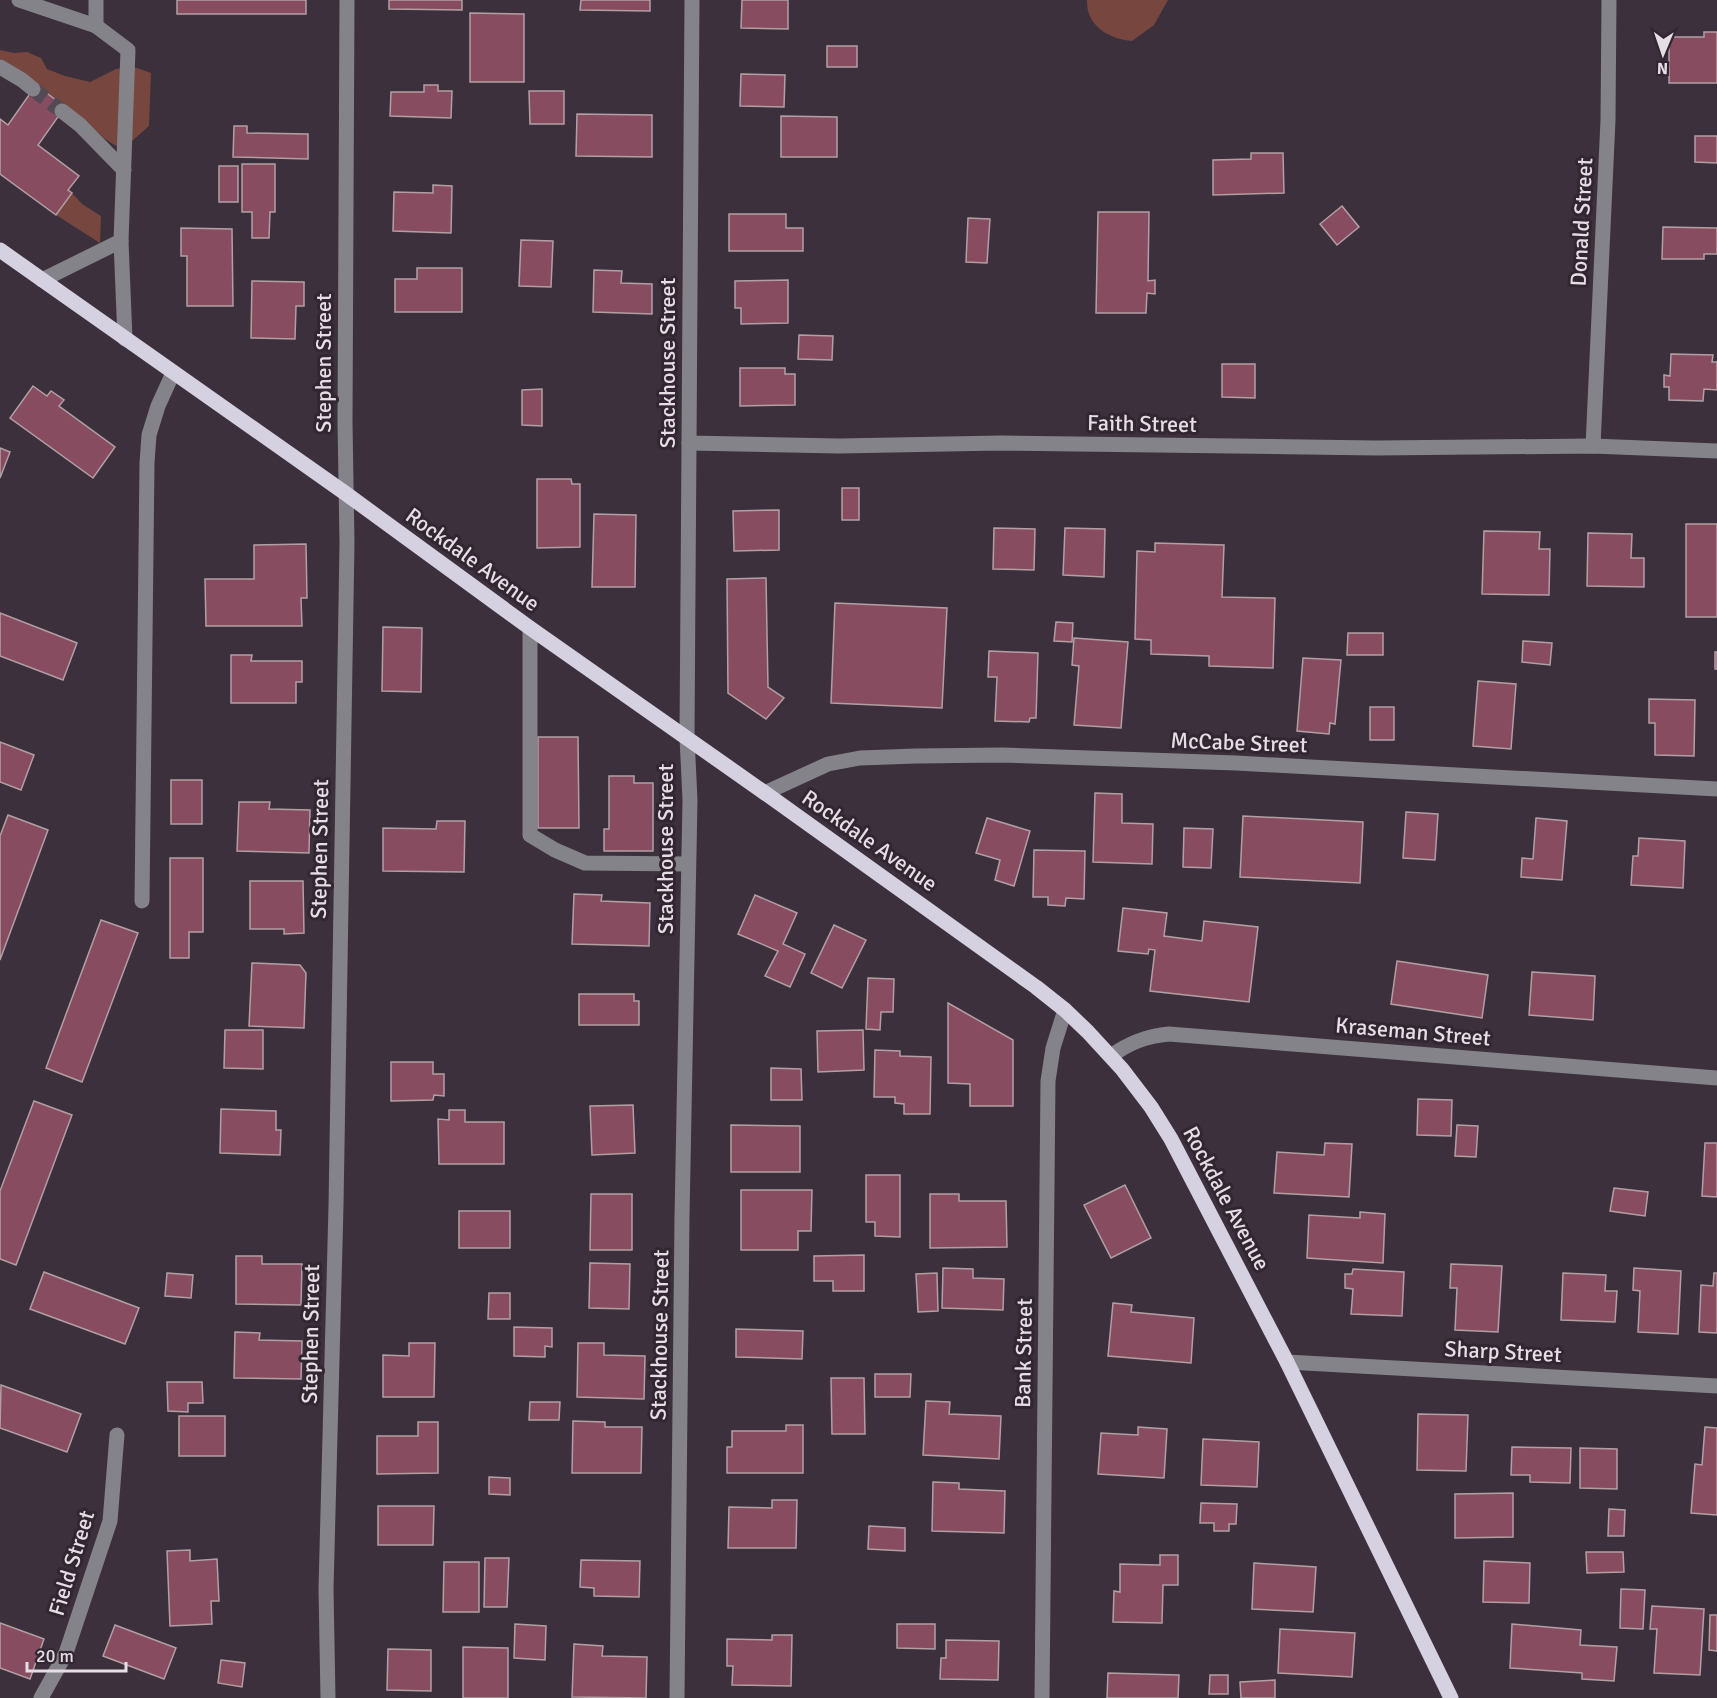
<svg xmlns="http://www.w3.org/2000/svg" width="1717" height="1698" viewBox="0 0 1717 1698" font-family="Signika,sans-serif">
  <rect width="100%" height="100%" fill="#3b303b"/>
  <g fill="#77473f">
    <path d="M1087 0H1168L1154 25 1132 41C1109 39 1086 26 1087 0Z"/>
    <polygon points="0,50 14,53 27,52 41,58 47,69 65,76 90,82 116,69 134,67 151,73 149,126 131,142 116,146 105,139 87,122 0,59"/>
    <polygon points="72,193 82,204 101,216 100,243 56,215"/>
  </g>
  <g fill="#884c60" stroke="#b29fa4" stroke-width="1.5">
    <rect x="177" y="0" width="129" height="14"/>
    <polygon points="389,0 462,0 462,10 389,9"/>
    <polygon points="581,0 650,0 650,11 580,10"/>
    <polygon points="742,0 788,0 788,29 741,28"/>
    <polygon points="470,13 524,14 524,82 470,82"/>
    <polygon points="1704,32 1717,32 1717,83 1669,83 1669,37 1704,37"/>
    <rect x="827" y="46" width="30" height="21"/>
    <polygon points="741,74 785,75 784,107 740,106"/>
    <polygon points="36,85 65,107 38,145 79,176 68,190 72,193 56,215 0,174 0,119 8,125"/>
    <polygon points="424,85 438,85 438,91 452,91 451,118 390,116 391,92 424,92"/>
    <polygon points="529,91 564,91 564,124 530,124"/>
    <polygon points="577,114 652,115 652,157 576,156"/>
    <polygon points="781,116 837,117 837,157 781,157"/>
    <polygon points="234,126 247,126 247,133 308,134 308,159 233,157"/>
    <polygon points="1695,136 1717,136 1717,163 1695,162"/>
    <polygon points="1251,153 1283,153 1284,193 1213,195 1213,160 1251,159"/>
    <polygon points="242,164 275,164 275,212 270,212 269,238 252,238 252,212 242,212"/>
    <rect x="219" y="166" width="19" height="36"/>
    <polygon points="433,185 452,186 451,233 393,231 394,192 433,193"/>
    <polygon points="1342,206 1359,227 1337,245 1320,224"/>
    <polygon points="1098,212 1149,212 1148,281 1155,280 1155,294 1147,293 1146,313 1096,313"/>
    <polygon points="729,214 786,214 786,228 803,228 803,251 729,251"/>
    <polygon points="968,218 990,219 987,263 966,262"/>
    <polygon points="1663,227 1717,228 1717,254 1704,254 1704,259 1662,259"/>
    <polygon points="181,228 232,229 233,306 187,306 187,256 181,256"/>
    <polygon points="521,240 553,241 551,287 519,286"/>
    <polygon points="417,268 462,268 462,312 395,312 395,279 417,279"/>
    <polygon points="594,270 622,271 621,283 652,284 652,314 593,312"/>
    <polygon points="788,280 788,323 741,324 741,308 735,308 735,281"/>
    <polygon points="252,281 304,282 304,306 296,306 295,339 251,338"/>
    <polygon points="799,335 833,336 832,360 798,359"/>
    <polygon points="1671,354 1713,355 1712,362 1717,362 1717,390 1704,389 1703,401 1669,400 1669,387 1664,387 1664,375 1670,376"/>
    <polygon points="1222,364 1255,364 1255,398 1222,397"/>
    <polygon points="740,368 785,368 785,374 795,374 795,405 740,406"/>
    <polygon points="33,386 47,396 51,391 64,400 59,406 115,447 93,478 10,418"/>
    <polygon points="542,389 542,426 522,425 522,390"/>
    <polygon points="0,448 10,452 0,478"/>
    <polygon points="537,479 571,479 572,484 580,484 580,547 537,548"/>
    <rect x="842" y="488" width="17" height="32"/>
    <polygon points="779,510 779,550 734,551 733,511"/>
    <polygon points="594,514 636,515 635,587 592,587"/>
    <rect x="1686" y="524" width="31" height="93"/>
    <polygon points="994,528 1035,529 1034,570 993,569"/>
    <polygon points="1065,528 1105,529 1104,577 1063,575"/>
    <polygon points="1484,531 1540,532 1539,549 1550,549 1549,595 1482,594"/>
    <polygon points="1588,533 1632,534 1631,558 1644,558 1644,587 1587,586"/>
    <polygon points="1155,543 1224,545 1222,597 1275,598 1273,668 1209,666 1209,656 1151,654 1151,640 1135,639 1137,551 1155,552"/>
    <polygon points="306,544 307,598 301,598 302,626 206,626 205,579 254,579 254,545"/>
    <polygon points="766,578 768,687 784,698 766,719 728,693 727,579"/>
    <polygon points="835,603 947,608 942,708 831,703"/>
    <polygon points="0,613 77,643 63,680 0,656"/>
    <polygon points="1056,622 1073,623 1072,642 1054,641"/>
    <polygon points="383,627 422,628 421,692 382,691"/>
    <polygon points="1348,633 1383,633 1383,655 1347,655"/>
    <polygon points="1074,638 1128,642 1121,728 1074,725 1079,666 1072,665"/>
    <polygon points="1523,641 1552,643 1550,665 1522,662"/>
    <polygon points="989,651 1038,653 1036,718 1030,718 1029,722 995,721 997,677 988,677"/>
    <rect x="1715" y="652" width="2" height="17"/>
    <polygon points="231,655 252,655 251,661 302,661 302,682 296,682 296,703 231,703"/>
    <polygon points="1303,658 1341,660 1335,724 1330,723 1329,734 1297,731"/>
    <polygon points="1478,681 1516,684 1511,749 1473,746"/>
    <polygon points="1649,699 1695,700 1694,756 1655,755 1655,723 1649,723"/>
    <rect x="1370" y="707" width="24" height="33"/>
    <polygon points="538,737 578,737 579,828 538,828"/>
    <polygon points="0,742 34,755 21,790 0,782"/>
    <polygon points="609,776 634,776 634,783 653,783 653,851 604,851 604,829 609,829"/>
    <rect x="171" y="780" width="31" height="44"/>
    <polygon points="1095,793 1122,794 1122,823 1153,824 1152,864 1093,862"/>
    <polygon points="239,802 270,802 269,809 310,810 309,853 237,851"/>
    <polygon points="1406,812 1438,814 1435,860 1403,858"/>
    <polygon points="8,815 48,830 0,960 0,836"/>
    <polygon points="1243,816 1363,822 1360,883 1240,877"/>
    <polygon points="987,818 1030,831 1014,886 995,880 1000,860 976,853"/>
    <polygon points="1536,818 1567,821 1562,880 1521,877 1522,858 1533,859"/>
    <polygon points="437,821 465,821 464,872 383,871 383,828 436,829"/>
    <polygon points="1184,828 1213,829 1211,868 1183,867"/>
    <polygon points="1639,838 1685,841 1683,888 1631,885 1633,856 1638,856"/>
    <polygon points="1034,850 1085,851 1084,899 1066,898 1065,906 1048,905 1048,897 1033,897"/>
    <polygon points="170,858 203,858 203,932 189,932 189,958 170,958"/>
    <polygon points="250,881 303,881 304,933 284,934 284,929 250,929"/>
    <polygon points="574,894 602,895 601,901 650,903 649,946 572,944"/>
    <polygon points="755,895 797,913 783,944 805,954 790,987 765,976 778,951 738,934"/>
    <polygon points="1123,908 1167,913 1164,936 1202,941 1204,921 1258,927 1249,1002 1150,991 1155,950 1149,949 1148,954 1118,951"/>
    <polygon points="101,920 138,933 82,1082 46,1068"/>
    <polygon points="834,925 866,940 842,988 811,973"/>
    <polygon points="1397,961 1488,975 1482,1018 1391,1004"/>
    <polygon points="252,963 300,965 306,973 304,1028 249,1026"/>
    <polygon points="1532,972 1595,976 1593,1020 1529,1015"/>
    <polygon points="868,978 894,979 893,1012 881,1012 880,1030 866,1029"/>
    <polygon points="579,994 634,994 634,1001 639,1001 639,1025 579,1025"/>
    <polygon points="948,1003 1013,1040 1013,1106 970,1106 970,1084 948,1083"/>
    <polygon points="225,1030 263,1030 263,1069 224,1068"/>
    <polygon points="863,1030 864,1070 818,1072 817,1031"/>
    <polygon points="875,1050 900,1051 900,1056 931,1057 930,1114 904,1114 904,1104 895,1103 895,1097 874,1097"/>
    <polygon points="391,1062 433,1062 433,1074 444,1074 444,1096 434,1095 433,1100 391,1101"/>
    <polygon points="771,1068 801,1069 802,1100 771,1100"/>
    <polygon points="1418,1099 1452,1100 1451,1136 1417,1135"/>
    <polygon points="34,1101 72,1115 16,1265 0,1259 0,1191"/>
    <polygon points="633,1105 635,1153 592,1155 590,1106"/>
    <polygon points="221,1109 276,1111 276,1130 281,1130 280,1155 220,1153"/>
    <polygon points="449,1110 465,1110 465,1122 504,1122 504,1164 439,1164 438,1119 449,1120"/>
    <polygon points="731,1125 800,1126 800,1172 731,1172"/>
    <polygon points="1457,1125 1478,1126 1476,1157 1455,1156"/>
    <polygon points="1325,1143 1352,1144 1349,1197 1274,1193 1277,1152 1324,1155"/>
    <polygon points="1705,1143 1717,1143 1717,1197 1702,1196"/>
    <polygon points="866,1175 900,1175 900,1237 875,1236 875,1222 866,1222"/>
    <polygon points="1125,1185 1151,1238 1111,1258 1084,1205"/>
    <polygon points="1614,1188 1648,1192 1645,1216 1610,1211"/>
    <polygon points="741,1190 812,1190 811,1231 798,1231 798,1250 741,1250"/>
    <polygon points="591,1194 632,1194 632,1250 590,1250"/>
    <polygon points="930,1194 959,1194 959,1201 1006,1201 1007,1247 930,1248"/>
    <rect x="459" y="1211" width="51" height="37"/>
    <polygon points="1360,1212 1385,1214 1383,1263 1307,1258 1309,1215 1360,1218"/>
    <polygon points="864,1255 864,1291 833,1291 833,1281 814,1281 814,1256"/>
    <polygon points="236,1256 262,1256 262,1264 302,1264 301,1305 236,1304"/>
    <polygon points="590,1263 630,1264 629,1309 589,1308"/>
    <polygon points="1451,1264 1502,1266 1498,1332 1455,1330 1457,1288 1450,1288"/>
    <polygon points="943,1268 973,1269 973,1278 1004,1279 1003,1310 942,1308"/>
    <polygon points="1634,1268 1681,1271 1678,1334 1638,1332 1640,1291 1633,1290"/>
    <polygon points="1353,1269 1404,1272 1402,1316 1351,1314 1353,1289 1345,1288 1345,1274 1352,1274"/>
    <polygon points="44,1272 139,1308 125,1344 30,1309"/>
    <polygon points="167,1273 193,1275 191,1298 165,1296"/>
    <polygon points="937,1273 938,1311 918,1312 916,1274"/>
    <polygon points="1563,1273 1606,1275 1605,1291 1617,1291 1615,1322 1561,1320"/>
    <polygon points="1714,1273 1717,1273 1717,1333 1699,1332 1701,1285 1713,1286"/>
    <polygon points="489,1293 510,1293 510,1319 488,1319"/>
    <polygon points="1113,1303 1132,1305 1131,1312 1194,1318 1191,1363 1108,1356"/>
    <polygon points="514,1327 552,1328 552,1347 545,1346 545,1357 514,1356"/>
    <polygon points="736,1329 803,1331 802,1359 736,1357"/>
    <polygon points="235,1332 260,1333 259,1340 302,1341 301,1379 234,1378"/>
    <polygon points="409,1343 435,1343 434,1397 383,1397 383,1355 409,1356"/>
    <polygon points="578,1343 604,1343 604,1355 645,1356 644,1399 577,1397"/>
    <polygon points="875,1374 911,1374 910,1397 875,1397"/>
    <polygon points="831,1378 864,1378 865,1434 832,1434"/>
    <polygon points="167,1382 202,1382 203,1403 188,1403 188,1412 168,1411"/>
    <polygon points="1,1385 81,1414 67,1452 0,1428"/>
    <polygon points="926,1401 950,1402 949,1414 1001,1416 999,1459 923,1455"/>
    <polygon points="530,1402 560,1402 559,1420 529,1420"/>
    <polygon points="1418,1414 1468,1415 1466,1471 1417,1470"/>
    <rect x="179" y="1416" width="46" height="40"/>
    <polygon points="573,1421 605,1422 605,1427 642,1427 641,1473 572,1473"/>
    <polygon points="418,1422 438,1422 438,1473 377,1474 377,1436 418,1436"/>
    <polygon points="786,1425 803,1425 803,1473 727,1473 727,1447 732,1447 732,1431 786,1431"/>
    <polygon points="1138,1427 1167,1429 1164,1478 1098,1474 1101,1433 1138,1435"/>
    <polygon points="1705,1427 1717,1428 1717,1515 1691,1513 1695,1464 1702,1465"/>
    <polygon points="1203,1439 1259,1442 1257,1487 1201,1485"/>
    <polygon points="1512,1447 1571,1448 1570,1483 1530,1482 1530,1475 1511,1475"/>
    <polygon points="1580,1448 1617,1449 1617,1489 1580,1488"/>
    <polygon points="489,1477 510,1478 510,1495 489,1494"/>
    <polygon points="933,1482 959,1483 959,1489 1005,1491 1004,1533 932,1531"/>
    <polygon points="1513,1493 1513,1537 1455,1538 1455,1494"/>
    <polygon points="772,1500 797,1500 796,1548 728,1548 729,1507 772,1508"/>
    <polygon points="1201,1503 1237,1504 1236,1524 1229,1524 1229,1531 1214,1531 1214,1523 1200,1523"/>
    <polygon points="378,1506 434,1506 433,1545 378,1545"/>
    <polygon points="1609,1509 1625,1510 1624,1536 1608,1536"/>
    <polygon points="869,1526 905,1528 905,1551 868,1549"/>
    <polygon points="190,1550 190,1561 217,1559 219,1601 211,1601 212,1624 170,1626 167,1551"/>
    <polygon points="1586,1552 1623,1552 1624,1572 1587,1573"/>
    <polygon points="1160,1555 1178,1555 1178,1585 1163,1585 1162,1623 1113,1622 1114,1591 1120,1592 1120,1564 1160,1565"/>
    <polygon points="485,1558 509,1558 507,1607 484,1607"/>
    <polygon points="581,1560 640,1561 639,1597 594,1596 594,1588 580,1587"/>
    <polygon points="1484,1561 1530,1563 1529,1603 1483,1602"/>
    <polygon points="444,1562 479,1562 479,1612 443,1612"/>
    <polygon points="1254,1563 1316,1567 1313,1612 1252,1609"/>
    <polygon points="1621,1589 1645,1590 1643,1629 1620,1628"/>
    <polygon points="1652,1606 1704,1609 1700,1675 1654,1673 1657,1629 1650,1629"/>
    <polygon points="1710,1615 1717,1615 1717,1651 1709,1650"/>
    <polygon points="0,1623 44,1639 30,1679 0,1668"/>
    <polygon points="515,1624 546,1626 545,1660 514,1658"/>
    <polygon points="897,1624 935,1624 935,1649 897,1648"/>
    <polygon points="1512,1624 1581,1630 1580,1645 1617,1647 1614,1681 1582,1679 1582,1673 1510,1668"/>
    <polygon points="115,1625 176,1648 164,1679 103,1656"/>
    <polygon points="1280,1629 1355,1633 1352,1677 1278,1673"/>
    <polygon points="772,1635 792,1635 791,1686 732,1685 733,1666 727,1666 727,1639 772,1640"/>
    <polygon points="946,1640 999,1641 998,1680 940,1679 941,1658 946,1658"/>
    <polygon points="574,1644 603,1646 602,1656 647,1657 646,1698 572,1697"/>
    <polygon points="463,1647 508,1648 508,1698 463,1698"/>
    <polygon points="388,1649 431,1650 431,1691 387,1690"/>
    <polygon points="221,1660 245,1663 242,1687 218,1683"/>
    <polygon points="1108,1673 1179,1675 1178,1698 1107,1698"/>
    <polygon points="1210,1675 1228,1675 1228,1694 1209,1694"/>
    <polygon points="1275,1680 1275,1698 1241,1698 1240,1682"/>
  </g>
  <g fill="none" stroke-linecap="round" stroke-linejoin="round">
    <polyline stroke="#544a54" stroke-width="15" stroke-dasharray="15 8" stroke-linecap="butt" points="33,89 62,111"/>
    <g stroke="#84838a" stroke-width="15">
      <polyline points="19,0 96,26 128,50 121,241 42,280"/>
      <polyline points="96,0 96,26"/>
      <polyline points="0,67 22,80 33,89"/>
      <polyline points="62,111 80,125 124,170"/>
      <polyline points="121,241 125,339"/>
      <polyline points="689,443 839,446 1001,443 1376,448 1593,446 1717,451"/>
      <polyline points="1593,446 1608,120 1609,0"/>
      <polyline points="530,628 530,835 555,850 585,863 688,864"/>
      <polyline points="765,793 828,764 860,758 916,756 1002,755 1236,763 1717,789"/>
      <polyline points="142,901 147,463 149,435 158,406 173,373"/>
      <path d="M1111 1056C1129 1043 1146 1036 1169 1034L1717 1078"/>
      <polyline points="1287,1362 1717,1386"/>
      <polyline points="41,1698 66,1653 110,1521 117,1435"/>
      <polyline points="328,1698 326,1589 336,1206 347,543 345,422 347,0"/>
      <polyline points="677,1698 682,1217 690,800 687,738 692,0"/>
      <polyline points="1042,1698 1048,1081 1053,1048 1065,1010"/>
    </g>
    <polyline stroke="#d5d1e0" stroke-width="15" points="0,250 345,493 530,628 765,793 1036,987 1065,1010 1088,1032 1122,1069 1151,1107 1171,1139 1287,1362 1451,1698"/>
  </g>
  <g text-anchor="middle" stroke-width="6" stroke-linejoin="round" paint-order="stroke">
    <g font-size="22" fill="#e5dee4" stroke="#312631">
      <text transform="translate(1581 222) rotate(-87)" y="8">Donald Street</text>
      <text transform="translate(323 363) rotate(-90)" y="8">Stephen Street</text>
      <text transform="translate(667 363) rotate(-90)" y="8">Stackhouse Street</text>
      <text transform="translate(1142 423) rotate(1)" y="8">Faith Street</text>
      <text transform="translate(473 559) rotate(36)" y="8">Rockdale Avenue</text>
      <text transform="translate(1239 742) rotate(2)" y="8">McCabe Street</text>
      <text transform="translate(870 840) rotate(35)" y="8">Rockdale Avenue</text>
      <text transform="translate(319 849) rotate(-89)" y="8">Stephen Street</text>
      <text transform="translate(665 849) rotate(-90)" y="8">Stackhouse Street</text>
      <text transform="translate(1413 1031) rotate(5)" y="8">Kraseman Street</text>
      <text transform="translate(1227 1198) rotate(62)" y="8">Rockdale Avenue</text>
      <text transform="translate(310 1334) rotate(-89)" y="8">Stephen Street</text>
      <text transform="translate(659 1335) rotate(-89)" y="8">Stackhouse Street</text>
      <text transform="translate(1503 1351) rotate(3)" y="8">Sharp Street</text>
      <text transform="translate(1023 1353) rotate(-89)" y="8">Bank Street</text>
      <text transform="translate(71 1563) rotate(-73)" y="8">Field Street</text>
    </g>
  </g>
  <g transform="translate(1663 54) rotate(182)" stroke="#312631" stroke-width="4.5" paint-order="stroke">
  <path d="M0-4.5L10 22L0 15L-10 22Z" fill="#e5dee4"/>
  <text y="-9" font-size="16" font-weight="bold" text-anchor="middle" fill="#e5dee4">N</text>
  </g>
  <path d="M27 1662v9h99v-9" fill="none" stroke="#e5dee4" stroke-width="3"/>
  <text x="36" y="1662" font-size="18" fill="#e5dee4" stroke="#312631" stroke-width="4.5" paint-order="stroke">20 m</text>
</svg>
